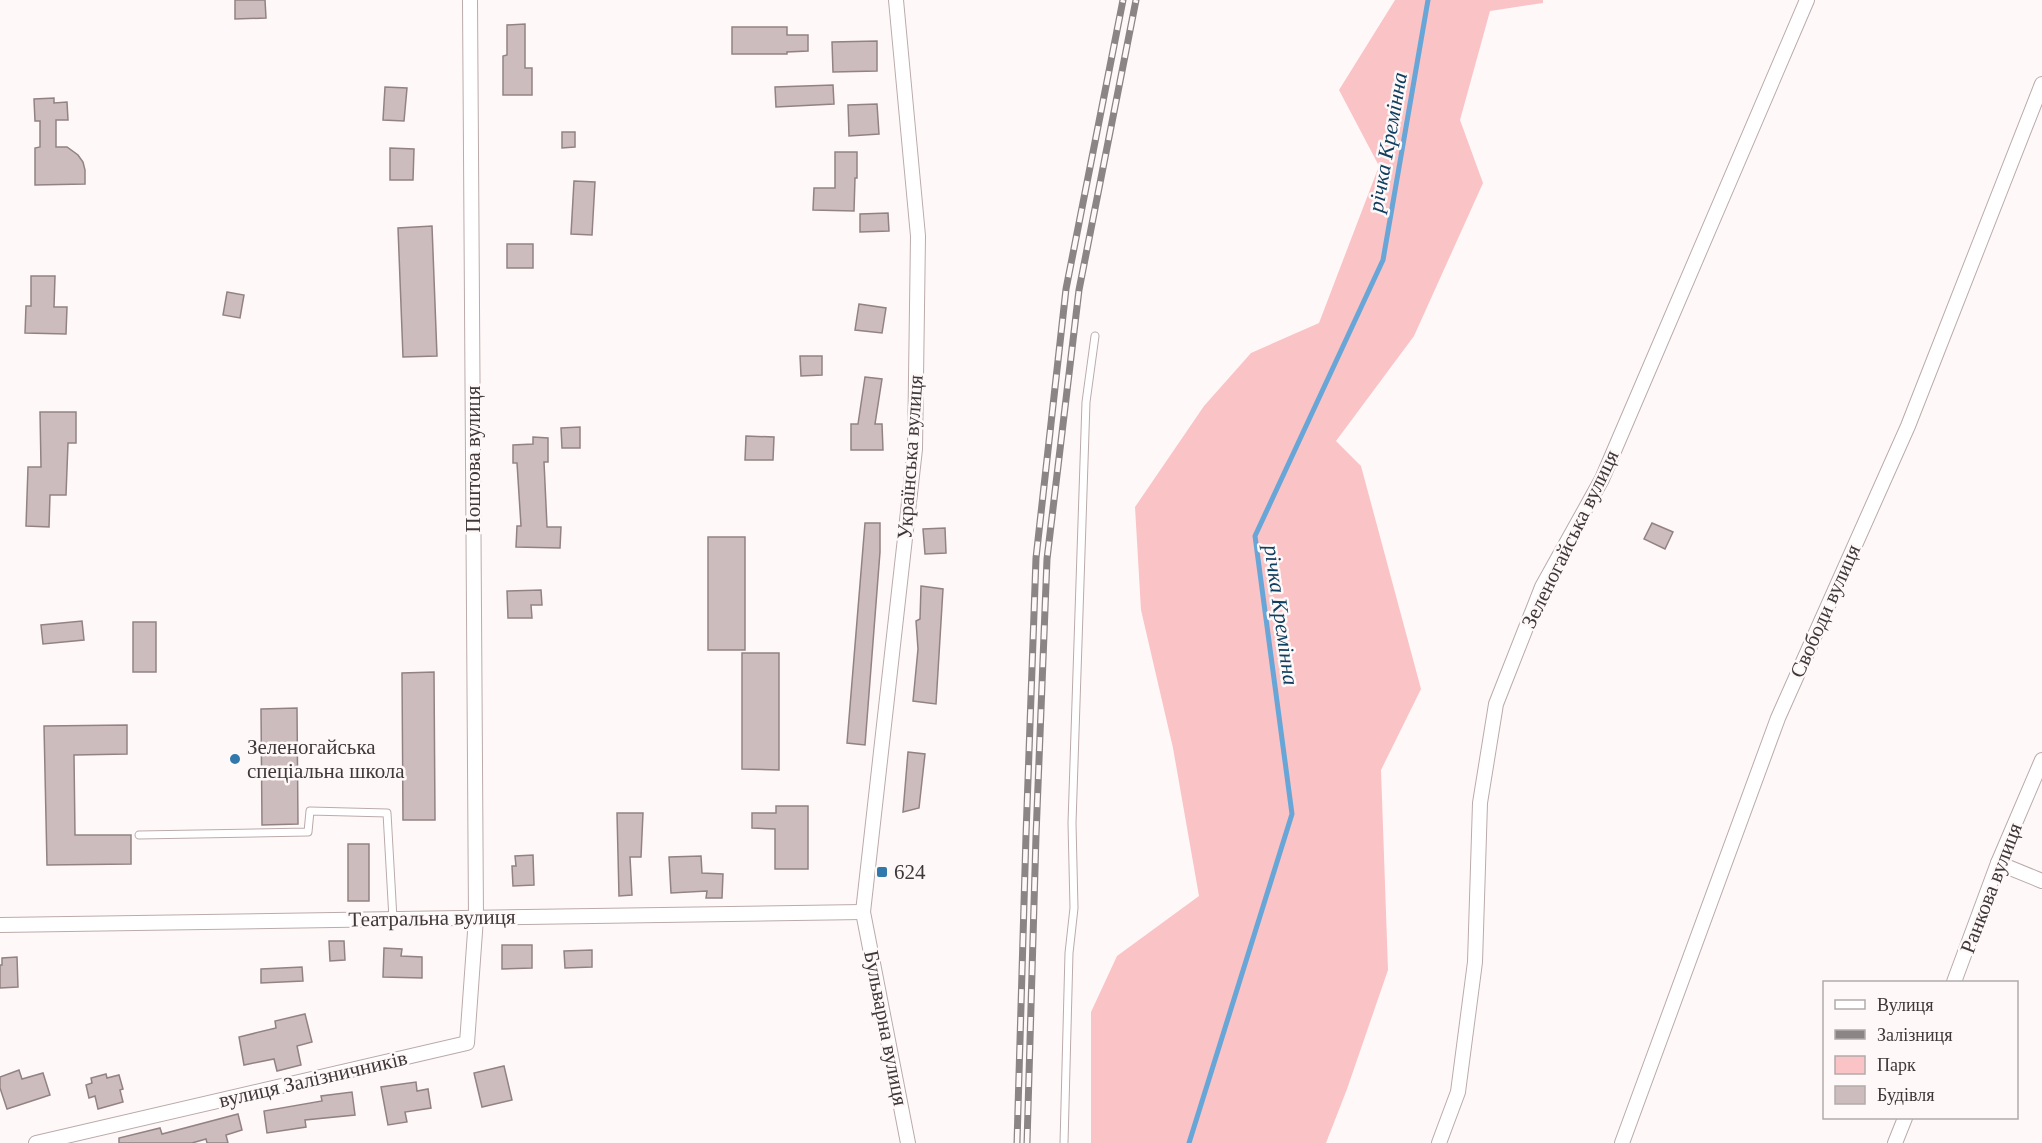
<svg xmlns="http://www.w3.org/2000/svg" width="2042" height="1143" viewBox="0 0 2042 1143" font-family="Georgia,serif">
  <rect width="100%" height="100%" fill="#fff8f8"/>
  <polygon fill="#fac3c6" points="1395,0 1543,0 1543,3 1490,11 1460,120 1483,183 1414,336 1336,441 1361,466 1421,689 1381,770 1388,970 1347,1089 1326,1143 1091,1143 1091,1012 1117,956 1199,896 1173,748 1141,610 1135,507 1204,406 1251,353 1319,323 1379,166 1339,90"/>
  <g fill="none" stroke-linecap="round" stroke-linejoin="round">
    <polyline stroke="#68a6d7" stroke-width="5" points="1189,1143 1292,814 1255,536 1383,260 1428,0"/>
  </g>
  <g fill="#cdbcbd" stroke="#928283" stroke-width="1.5">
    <polygon points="235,0 265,0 266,18 235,19"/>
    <polygon points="525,24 525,68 532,68 532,95 503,95 503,56 507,55 507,25"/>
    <polygon points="732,27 787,27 787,35 808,35 808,51 787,52 787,54 732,54"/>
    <polygon points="877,41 877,71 833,72 832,42"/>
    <polygon points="833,85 834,104 776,107 775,87"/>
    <polygon points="385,87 407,88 404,121 383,120"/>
    <polygon points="54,98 54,103 67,102 68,120 56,120 56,147 67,147 78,155 83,162 85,170 85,184 35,185 35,148 40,147 40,121 35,121 34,99"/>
    <polygon points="877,104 879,134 849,136 848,105"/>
    <polygon points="562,132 575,132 575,147 562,148"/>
    <polygon points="390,148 414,149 413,180 390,180"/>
    <polygon points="835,152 857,152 857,178 855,178 854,211 813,210 814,188 835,188"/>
    <polygon points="574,181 595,182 592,235 571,234"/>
    <polygon points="888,213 889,231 860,232 860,214"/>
    <polygon points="432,226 437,356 403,357 398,228"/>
    <rect x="507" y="244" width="26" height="24"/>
    <polygon points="31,276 55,276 54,307 67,307 66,334 25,333 26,306 31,306"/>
    <polygon points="227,292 244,295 240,318 223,315"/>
    <polygon points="859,304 886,308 882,333 855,330"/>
    <polygon points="800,356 822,356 822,375 801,376"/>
    <polygon points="865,377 882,379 875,424 882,424 883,450 851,450 851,424 858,424"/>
    <polygon points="40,412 76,412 76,443 68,443 66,495 50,495 49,527 26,526 28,467 41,467"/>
    <polygon points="580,427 580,448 562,448 561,428"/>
    <polygon points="746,436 774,437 773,460 745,460"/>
    <polygon points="533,437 548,438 548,462 544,462 547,527 561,527 560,548 516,547 517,526 521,526 517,463 513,463 513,445 533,444"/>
    <polygon points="865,523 880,523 880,552 865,745 847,743"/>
    <polygon points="1652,523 1673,532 1665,549 1644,539"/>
    <polygon points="945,528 946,553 925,554 923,529"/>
    <rect x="708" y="537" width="37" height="113"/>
    <polygon points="921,586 943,589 936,704 913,701 918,649 916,621 920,619"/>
    <polygon points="541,590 542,605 531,605 532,618 508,618 507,591"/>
    <polygon points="82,621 84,640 43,644 41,625"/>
    <rect x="133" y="622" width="23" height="50"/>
    <polygon points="742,653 779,653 779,770 742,769"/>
    <polygon points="434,672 435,820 403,820 402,673"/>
    <polygon points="297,708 298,824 262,825 261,709"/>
    <polygon points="127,725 127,754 74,755 75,835 131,835 131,864 47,865 44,726"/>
    <polygon points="908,752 925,754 919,808 903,812"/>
    <polygon points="776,806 808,806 808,869 775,869 775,829 752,828 752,813 776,813"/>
    <polygon points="617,813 643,813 641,857 630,857 632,895 619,896"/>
    <rect x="348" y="844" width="21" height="57"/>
    <polygon points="533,855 534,885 513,886 512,866 516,866 515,856"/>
    <polygon points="701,856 702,873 723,874 722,898 706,898 707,891 671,893 669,857"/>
    <polygon points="329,941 344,941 345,960 330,961"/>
    <polygon points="502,945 532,945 532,968 502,969"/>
    <polygon points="384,948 402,949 401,956 422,957 422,978 383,977"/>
    <polygon points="592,950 592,967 565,968 564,951"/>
    <polygon points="17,957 18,987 0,988 0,965 2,965 2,958"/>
    <polygon points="302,967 303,981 261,983 261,969"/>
    <polygon points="305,1014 312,1042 297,1046 301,1065 277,1071 274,1059 244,1065 239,1037 276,1028 275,1021"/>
    <polygon points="504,1066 512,1100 482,1107 474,1073"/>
    <polygon points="19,1070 22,1079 43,1073 50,1095 7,1109 0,1088 0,1077"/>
    <polygon points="106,1074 107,1078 119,1075 123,1089 120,1090 123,1102 98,1109 95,1096 89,1098 86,1085 92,1083 91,1078"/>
    <polygon points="416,1082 417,1091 428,1089 431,1108 405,1112 407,1122 388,1125 381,1087"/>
    <polygon points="352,1092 355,1115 305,1120 306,1127 267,1133 264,1111 322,1101 321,1096"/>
    <polygon points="238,1114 242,1130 226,1135 228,1143 207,1143 206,1139 192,1143 119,1143 119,1138 160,1128 162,1134"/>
  </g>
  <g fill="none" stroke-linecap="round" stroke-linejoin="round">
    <defs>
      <g id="lane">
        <polyline points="139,835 308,832 310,811 387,813 393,919"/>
        <polyline points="1064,1143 1069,953 1074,908 1072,823 1086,402 1095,336"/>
      </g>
      <g id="street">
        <polyline points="896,0 918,236 915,449 863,912 908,1143"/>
        <polyline points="1998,863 2042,881"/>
        <polyline points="0,925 863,912"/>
        <polyline points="1954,982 1998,863 2042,760"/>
        <polyline points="36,1143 467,1043 476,918 470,0"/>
        <polyline points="1439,1143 1458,1092 1475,962 1480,803 1496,704 1542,587 1602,479 1807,0"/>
        <polyline points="1622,1143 1778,718 1908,426 2042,84"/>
        <polyline points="1895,1143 1905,1118"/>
      </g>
    </defs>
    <use href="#lane" stroke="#bbabab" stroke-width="9"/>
    <use href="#street" stroke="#bbabab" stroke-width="16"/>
    <use href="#lane" stroke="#fff" stroke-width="7"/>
    <use href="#street" stroke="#fff" stroke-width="14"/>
    <defs>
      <g id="rail">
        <polyline points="1017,1143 1026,835 1036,558 1066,289 1123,0"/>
        <polyline points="1027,1143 1036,836 1047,559 1079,290 1136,0"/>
      </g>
    </defs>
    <use href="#rail" stroke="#8c8585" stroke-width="7"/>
    <use href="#rail" stroke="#fff8f8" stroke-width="4.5" stroke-dasharray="14" stroke-linecap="butt"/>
  </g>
  <g fill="#3179ad" stroke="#fff8f8" stroke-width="2">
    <circle cx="235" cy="759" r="6"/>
    <rect x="876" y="866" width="12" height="12" rx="3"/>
  </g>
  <g text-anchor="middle" stroke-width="5" stroke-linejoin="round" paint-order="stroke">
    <g font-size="21" fill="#3f3838" stroke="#fff8f8">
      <text transform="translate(910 457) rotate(-86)" y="7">Українська вулиця</text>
      <text transform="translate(473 459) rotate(-90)" y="7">Поштова вулиця</text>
      <text transform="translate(1570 539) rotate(-64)" y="7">Зеленогайська вулиця</text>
      <text transform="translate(1825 611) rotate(-66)" y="7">Свободи вулиця</text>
      <text transform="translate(1991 888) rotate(-69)" y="7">Ранкова вулиця</text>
      <text transform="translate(432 918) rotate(-1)" y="7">Театральна вулиця</text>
      <text transform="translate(886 1028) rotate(79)" y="7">Бульварна вулиця</text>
      <text transform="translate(313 1079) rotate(-13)" y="7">вулиця Залізничників</text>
    </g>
    <g font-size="21" fill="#3f3838" stroke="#fff8f8" text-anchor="start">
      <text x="247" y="754">Зеленогайська<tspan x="247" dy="24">спеціальна школа</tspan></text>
      <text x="894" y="879">624</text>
    </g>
    <g font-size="22" font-style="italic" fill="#0f3f60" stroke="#fff8f8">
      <text transform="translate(1387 142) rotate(-80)" y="8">річка Кремінна</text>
      <text transform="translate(1282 615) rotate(82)" y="8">річка Кремінна</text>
    </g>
  </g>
  <rect x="1823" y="981" width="195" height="138" fill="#fff8f8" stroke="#b2abab" stroke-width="1.5"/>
  <rect x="1835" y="1000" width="30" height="9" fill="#ffffff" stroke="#b2abab" stroke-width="1.5"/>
  <text x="1877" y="1011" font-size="18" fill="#3f3838">Вулиця</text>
  <rect x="1835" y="1030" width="30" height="9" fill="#8c8585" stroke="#b2abab" stroke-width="1.5"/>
  <text x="1877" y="1041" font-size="18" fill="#3f3838">Залізниця</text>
  <rect x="1835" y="1056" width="30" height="18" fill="#fac3c6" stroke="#b2abab" stroke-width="1.5"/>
  <text x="1877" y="1071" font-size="18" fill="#3f3838">Парк</text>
  <rect x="1835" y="1086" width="30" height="18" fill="#cdbcbd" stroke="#b2abab" stroke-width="1.5"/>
  <text x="1877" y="1101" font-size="18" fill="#3f3838">Будівля</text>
</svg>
